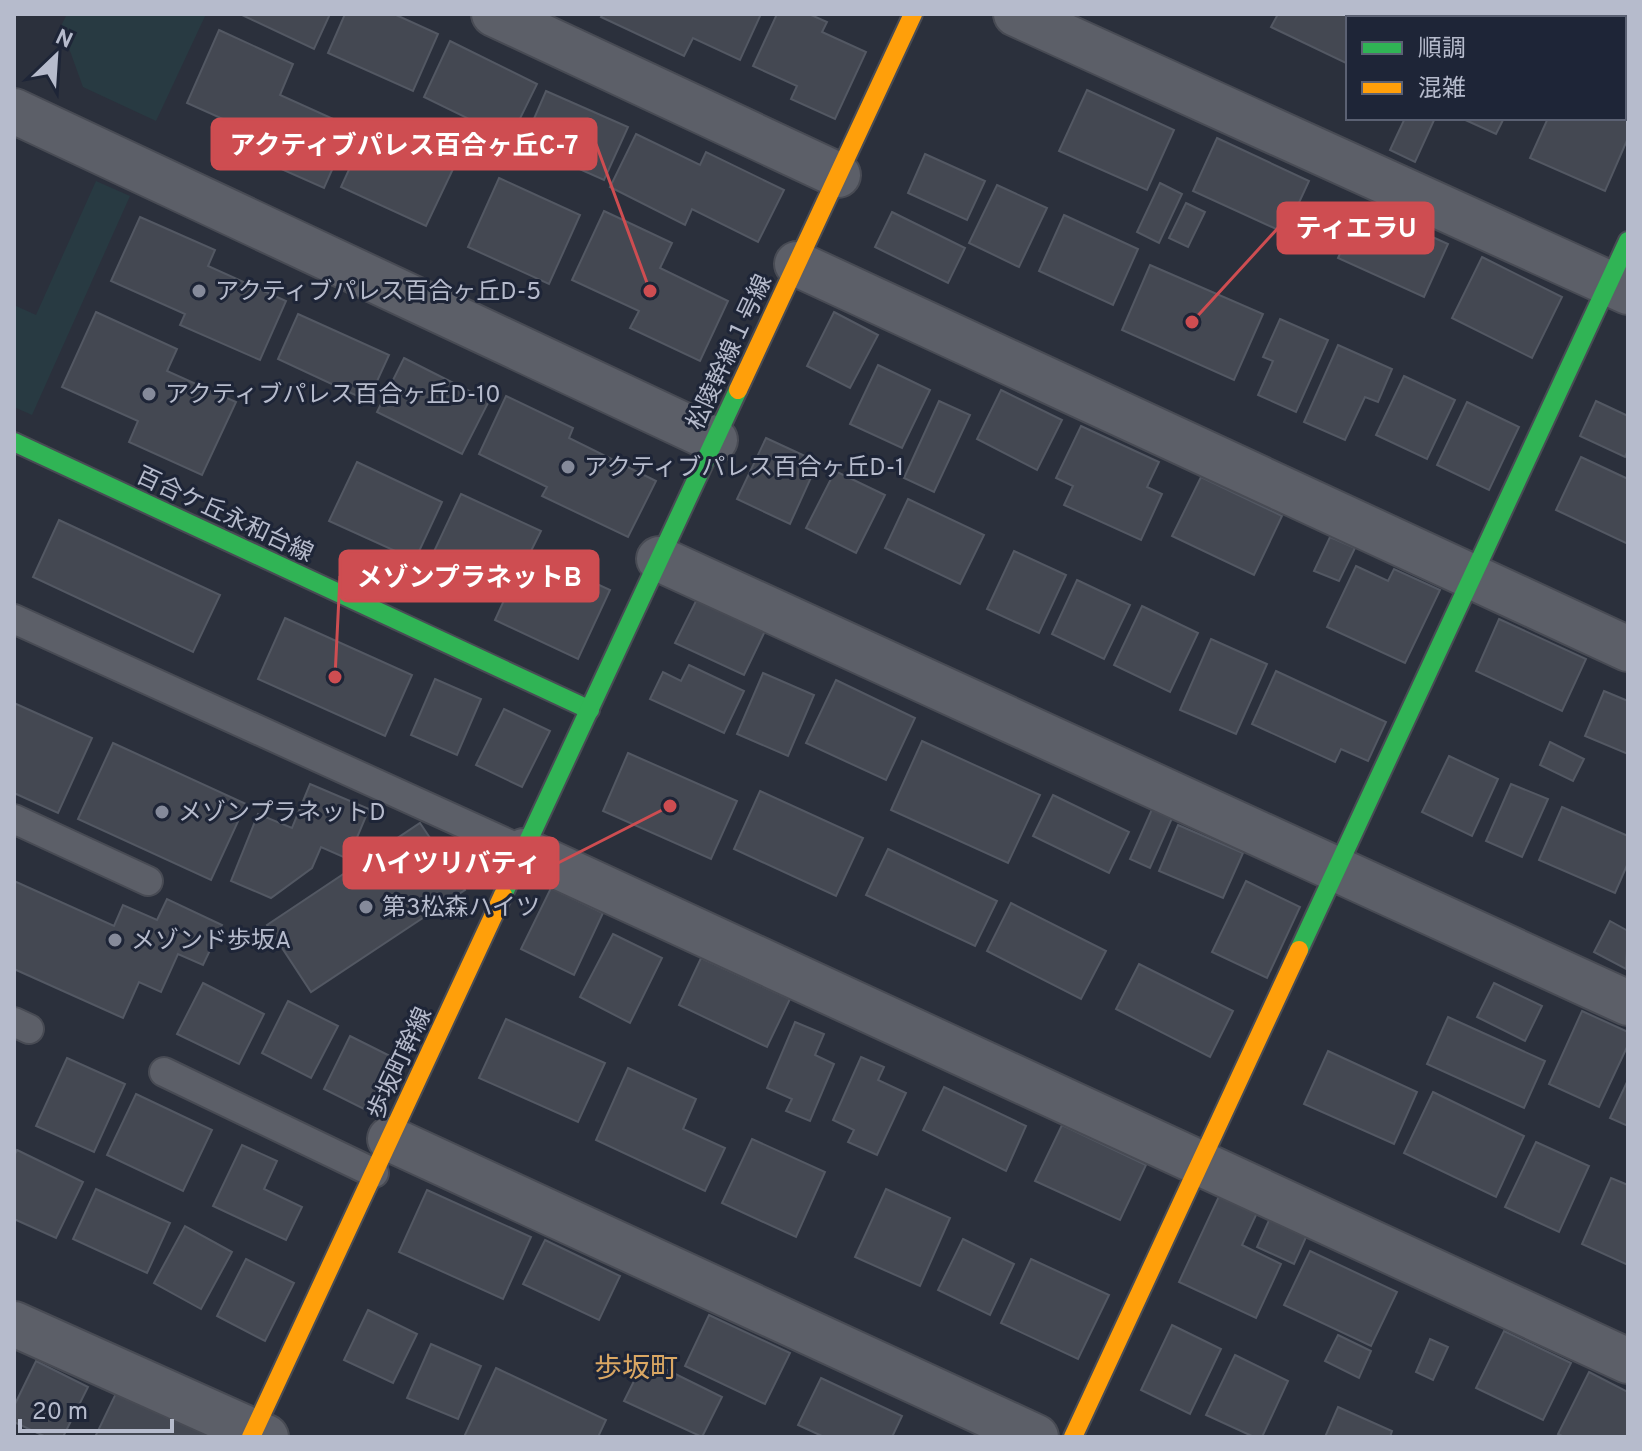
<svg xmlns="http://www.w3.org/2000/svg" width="1642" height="1451" viewBox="0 0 1642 1451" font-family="Overpass,'Noto Sans JP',sans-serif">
  <rect width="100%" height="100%" fill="#2b303c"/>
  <g fill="#283a42">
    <polygon points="67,14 206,14 156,121 83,87 61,26"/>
    <polygon points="96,181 130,196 32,415 14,407 14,305 36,315"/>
  </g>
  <g fill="#444852" stroke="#535863" stroke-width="2">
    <polygon points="240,14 330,14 314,49"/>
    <polygon points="345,14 394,14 438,34 413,91 328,53"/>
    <polygon points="603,14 761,14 740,60 693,38 684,56 601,17"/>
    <polygon points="777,14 809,14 827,22 822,32 866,52 835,119 791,99 797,86 753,66"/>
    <polygon points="1278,14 1390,14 1388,18 1348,18 1348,64 1271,27"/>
    <polygon points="1565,14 1624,14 1622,18 1571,18"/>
    <polygon points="219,30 293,64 280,95 351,127 324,188 243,152 252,132 187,103"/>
    <polygon points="450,41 537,84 510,139 424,97"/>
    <polygon points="1087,90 1174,130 1147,190 1059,151"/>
    <polygon points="546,91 628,127 604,180 523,144"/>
    <polygon points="1405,118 1435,118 1415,162 1390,150"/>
    <polygon points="1461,118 1504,118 1496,134"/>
    <polygon points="1548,118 1623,118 1628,120 1628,138 1605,191 1530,158"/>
    <polygon points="369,126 454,167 426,226 341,187"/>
    <polygon points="636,134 700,165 706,152 784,190 758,242 692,209 685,225 610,187"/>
    <polygon points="1217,138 1309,181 1285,233 1193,191"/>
    <polygon points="925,154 985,181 967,220 908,193"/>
    <polygon points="499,178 580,215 549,284 468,247"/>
    <polygon points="1160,183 1182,194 1159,243 1137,232"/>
    <polygon points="997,185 1047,208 1019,267 969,243"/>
    <polygon points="1186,203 1205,212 1188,247 1169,238"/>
    <polygon points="1362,205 1448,244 1424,297 1338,258"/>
    <polygon points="604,211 672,243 660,268 728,301 700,361 630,328 639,311 572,280"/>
    <polygon points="892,212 965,248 948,283 875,247"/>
    <polygon points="1064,215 1138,249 1113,305 1039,271"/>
    <polygon points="140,217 215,250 208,266 286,301 260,360 180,325 185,314 111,281"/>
    <polygon points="1482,257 1562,297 1532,358 1452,318"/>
    <polygon points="1150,265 1263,314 1234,380 1122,330"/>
    <polygon points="96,312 177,349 167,371 236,402 202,475 129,442 138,421 62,387"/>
    <polygon points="834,312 878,335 850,388 807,366"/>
    <polygon points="298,314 389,355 368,401 278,359"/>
    <polygon points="1280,319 1328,340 1296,412 1258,395 1273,361 1263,357"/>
    <polygon points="1338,345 1392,369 1378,402 1365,397 1345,440 1304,422"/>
    <polygon points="404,358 489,401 462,454 377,412"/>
    <polygon points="878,365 930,390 902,448 850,424"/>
    <polygon points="1404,376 1455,400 1427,459 1376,435"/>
    <polygon points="1001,390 1062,420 1037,470 977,439"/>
    <polygon points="506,396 573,428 569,438 656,481 628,537 542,496 547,487 479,454"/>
    <polygon points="939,401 970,415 934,492 904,478"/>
    <polygon points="1596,401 1628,416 1628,450 1625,457 1580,436"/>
    <polygon points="1467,402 1519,427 1489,490 1437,465"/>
    <polygon points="1081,426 1159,462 1147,487 1162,494 1141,540 1064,505 1073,486 1056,478"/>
    <polygon points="766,438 818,462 790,524 737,499"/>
    <polygon points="1581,457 1628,479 1628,544 1556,510"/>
    <polygon points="357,462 442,502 415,560 329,521"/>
    <polygon points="835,471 885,495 856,553 806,528"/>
    <polygon points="1201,477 1282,516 1254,575 1172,536"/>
    <polygon points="461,494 541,531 530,553 610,590 578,659 495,620 506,596 430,560"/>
    <polygon points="908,499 984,535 960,584 885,548"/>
    <polygon points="59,520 220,595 193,652 33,577"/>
    <polygon points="1330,537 1355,548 1339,581 1314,571"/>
    <polygon points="1014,551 1066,575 1039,633 987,609"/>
    <polygon points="1356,566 1388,581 1394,569 1440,590 1405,663 1327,627"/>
    <polygon points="1077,580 1130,605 1104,659 1052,634"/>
    <polygon points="698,597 766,629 744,675 675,643"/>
    <polygon points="1142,606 1198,633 1170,692 1114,665"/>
    <polygon points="285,618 412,675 385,736 258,679"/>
    <polygon points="1499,619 1586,659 1562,711 1476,671"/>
    <polygon points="1211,639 1267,664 1236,734 1180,710"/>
    <polygon points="689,665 744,691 724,733 650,699 663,672 681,681"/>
    <polygon points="1276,671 1386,722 1368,761 1341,749 1335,762 1252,724"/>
    <polygon points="763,673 814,695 788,756 737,734"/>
    <polygon points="435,679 481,699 457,755 411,735"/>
    <polygon points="836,680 915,718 886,780 806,743"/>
    <polygon points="1604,691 1628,701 1628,754 1585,736"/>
    <polygon points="14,703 92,738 58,813 14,793"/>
    <polygon points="504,709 550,731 522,787 476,765"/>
    <polygon points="922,741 1040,795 1008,863 891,810"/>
    <polygon points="1550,742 1584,759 1573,781 1540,765"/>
    <polygon points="113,743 246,804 211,880 78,819"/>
    <polygon points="628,753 737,801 711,859 603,811"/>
    <polygon points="1449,756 1498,779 1472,836 1422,812"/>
    <polygon points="310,784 369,809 348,859 321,847 312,868 271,898 231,881 258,814 292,828"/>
    <polygon points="1511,784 1548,799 1522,857 1486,841"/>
    <polygon points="760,791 863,838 836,896 734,849"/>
    <polygon points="1053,795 1129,832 1109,873 1033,836"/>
    <polygon points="1153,807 1173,816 1150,868 1130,859"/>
    <polygon points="1562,807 1628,836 1628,863 1615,893 1539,860"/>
    <polygon points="420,823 465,890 311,992 267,925"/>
    <polygon points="1178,825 1243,853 1223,898 1159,871"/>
    <polygon points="888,849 997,901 975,946 866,895"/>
    <polygon points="14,881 114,926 123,905 157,920 167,899 222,925 203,965 178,954 161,992 139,982 123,1018 14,969"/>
    <polygon points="1246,881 1300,907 1267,978 1212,952"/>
    <polygon points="551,888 603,913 574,975 521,949"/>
    <polygon points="1011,903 1106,951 1081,999 987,951"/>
    <polygon points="1610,921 1628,931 1626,969 1594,952"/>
    <polygon points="613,934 662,958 630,1023 580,997"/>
    <polygon points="701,958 790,999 767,1047 679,1005"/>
    <polygon points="1139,964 1233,1011 1210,1057 1116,1009"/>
    <polygon points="203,983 264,1014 239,1064 177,1034"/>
    <polygon points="1494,983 1542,1006 1525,1041 1477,1017"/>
    <polygon points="288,1001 338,1026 311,1078 262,1053"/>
    <polygon points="1582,1011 1628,1032 1628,1045 1599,1107 1549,1084"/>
    <polygon points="1448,1017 1545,1061 1524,1108 1427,1064"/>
    <polygon points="506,1019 605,1063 578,1122 479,1078"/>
    <polygon points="795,1022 824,1034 815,1055 834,1064 810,1121 786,1111 792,1099 767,1088"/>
    <polygon points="350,1036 400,1061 374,1114 324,1089"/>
    <polygon points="1328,1051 1417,1092 1394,1144 1304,1104"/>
    <polygon points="861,1057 884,1067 878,1080 906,1093 877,1155 848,1142 854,1130 833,1120"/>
    <polygon points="67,1058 125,1084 94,1152 36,1126"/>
    <polygon points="628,1068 696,1099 683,1129 725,1148 705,1191 596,1140"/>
    <polygon points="1628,1080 1628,1126 1610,1118"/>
    <polygon points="944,1087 1026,1126 1006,1171 923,1130"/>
    <polygon points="1433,1092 1524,1136 1496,1197 1404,1153"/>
    <polygon points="136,1094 212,1130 183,1191 107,1155"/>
    <polygon points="1062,1125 1146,1165 1120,1220 1035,1181"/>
    <polygon points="752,1139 825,1172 796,1237 722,1203"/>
    <polygon points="1536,1142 1589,1166 1559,1232 1505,1207"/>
    <polygon points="242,1145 277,1161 264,1189 302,1207 286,1240 213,1206"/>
    <polygon points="17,1150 83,1182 56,1238 14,1219 14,1156"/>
    <polygon points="1611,1178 1628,1185 1628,1265 1582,1244"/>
    <polygon points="96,1189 170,1223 147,1273 73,1239"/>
    <polygon points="886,1189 950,1218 920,1286 855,1257"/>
    <polygon points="427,1190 531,1237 503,1299 399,1252"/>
    <polygon points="1220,1194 1257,1213 1242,1245 1281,1264 1256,1318 1179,1282"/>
    <polygon points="1270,1218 1307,1235 1294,1264 1257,1247"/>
    <polygon points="185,1226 232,1252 201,1309 154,1283"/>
    <polygon points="963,1239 1014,1264 990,1315 938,1290"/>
    <polygon points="545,1240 620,1276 599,1320 523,1284"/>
    <polygon points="1310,1251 1397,1292 1371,1346 1284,1305"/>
    <polygon points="246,1259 294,1283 265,1341 217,1316"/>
    <polygon points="1031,1259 1109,1295 1078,1359 1001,1323"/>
    <polygon points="368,1310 417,1334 393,1383 344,1360"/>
    <polygon points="709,1315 790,1353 765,1404 685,1366"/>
    <polygon points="1172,1325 1221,1349 1190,1414 1141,1390"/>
    <polygon points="1504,1331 1571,1363 1543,1420 1476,1388"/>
    <polygon points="1338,1335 1371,1351 1359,1378 1325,1361"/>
    <polygon points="1430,1339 1448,1347 1433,1380 1416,1372"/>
    <polygon points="431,1344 481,1366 458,1419 407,1398"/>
    <polygon points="1235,1355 1288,1381 1262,1437 1254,1437 1206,1415"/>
    <polygon points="645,1359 722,1397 702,1437 624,1401"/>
    <polygon points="36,1361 88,1387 63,1437 46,1437 14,1422 14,1406"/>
    <polygon points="496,1368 606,1420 598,1437 464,1437"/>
    <polygon points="1589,1372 1628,1392 1628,1437 1564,1437 1558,1434"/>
    <polygon points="821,1378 902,1416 892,1437 824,1437 798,1425"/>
    <polygon points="120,1385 211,1430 208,1437 95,1437"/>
    <polygon points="1338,1407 1392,1431 1390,1437 1325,1437"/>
  </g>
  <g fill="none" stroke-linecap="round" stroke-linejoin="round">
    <defs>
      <g id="lane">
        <polyline points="14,619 524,851"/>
        <polyline points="14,819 148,881"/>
        <polyline points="14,1022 29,1029"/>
        <polyline points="164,1072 374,1173"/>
      </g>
      <g id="street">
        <polyline points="494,14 838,175"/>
        <polyline points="1016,14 1628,292"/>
        <polyline points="14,111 715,440"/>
        <polyline points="797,264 1628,649"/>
        <polyline points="659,559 1628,1003"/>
        <polyline points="524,851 1628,1361"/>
        <polyline points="390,1139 1036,1437"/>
        <polyline points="14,1324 266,1437"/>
      </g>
      <g id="fast">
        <polyline points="14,442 590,710"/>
        <polyline points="503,895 738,390"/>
        <polyline points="1299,950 1628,241"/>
      </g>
      <g id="slow">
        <polyline points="738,390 913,14"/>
        <polyline points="251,1437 503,895"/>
        <polyline points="1073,1437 1299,950"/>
      </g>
    </defs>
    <use href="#lane" stroke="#484b54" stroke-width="32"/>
    <use href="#street" stroke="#484b54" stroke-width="48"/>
    <use href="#fast" stroke="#484b54" stroke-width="22"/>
    <use href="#slow" stroke="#484b54" stroke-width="22"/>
    <use href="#lane" stroke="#5c5f68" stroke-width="28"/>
    <use href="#street" stroke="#5c5f68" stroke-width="44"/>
    <use href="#fast" stroke="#30b455" stroke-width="18"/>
    <use href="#slow" stroke="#ff9f0a" stroke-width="18"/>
  </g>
  <g fill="#858a9a" stroke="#1e2537" stroke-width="3">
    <circle cx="199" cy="291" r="8"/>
    <circle cx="149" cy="394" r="8"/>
    <circle cx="568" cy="467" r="8"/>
    <circle cx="162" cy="812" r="8"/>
    <circle cx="366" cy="907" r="8"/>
    <circle cx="115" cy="940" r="8"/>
  </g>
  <g text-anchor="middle" stroke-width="6" stroke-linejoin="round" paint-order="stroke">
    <g font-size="24" fill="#b6bbcc" stroke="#1e2537" text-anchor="start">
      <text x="215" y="299">アクティブパレス百合ヶ丘D-5</text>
      <text x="165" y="402">アクティブパレス百合ヶ丘D-10</text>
      <text x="584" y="475">アクティブパレス百合ヶ丘D-1</text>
      <text x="178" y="820">メゾンプラネットD</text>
      <text x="382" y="915">第3松森ハイツ</text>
      <text x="131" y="948">メゾンド歩坂A</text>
    </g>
    <g font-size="24" fill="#b6bbcc" stroke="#1e2537">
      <text transform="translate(729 352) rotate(-65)" y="8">松陵幹線１号線</text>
      <text transform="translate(225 514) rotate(25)" y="8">百合ケ丘永和台線</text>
      <text transform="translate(399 1063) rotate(-65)" y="8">歩坂町幹線</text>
    </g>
    <g font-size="28" fill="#daa763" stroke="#1e2537">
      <text x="636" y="1377">歩坂町</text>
    </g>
  </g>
  <path fill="none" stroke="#ce4d51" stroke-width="3" d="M650 291L596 144M1192 322L1278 228M335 677L340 576M670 806L558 863"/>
  <g fill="#ce4d51" stroke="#1e2537" stroke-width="3">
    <circle cx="650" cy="291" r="8"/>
    <circle cx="1192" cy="322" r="8"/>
    <circle cx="335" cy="677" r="8"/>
    <circle cx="670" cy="806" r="8"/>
  </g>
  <g fill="#ce4d51" stroke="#ce4d51" stroke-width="3">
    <rect x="212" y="119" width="384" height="50" rx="8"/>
    <rect x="1278" y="203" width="155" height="50" rx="8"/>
    <rect x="340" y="551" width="258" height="50" rx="8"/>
    <rect x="344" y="838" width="214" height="50" rx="8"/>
  </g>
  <g font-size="26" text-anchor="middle" font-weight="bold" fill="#fff">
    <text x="404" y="154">アクティブパレス百合ヶ丘C-7</text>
    <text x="1356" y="237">ティエラU</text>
    <text x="469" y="586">メゾンプラネットB</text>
    <text x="451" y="872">ハイツリバティ</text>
  </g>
  <rect width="1642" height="1451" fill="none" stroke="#b6bbcc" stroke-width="32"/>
  <rect x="1346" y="16" width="280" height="104" fill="#1e2537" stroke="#5b6173" stroke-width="2"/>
  <rect x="1362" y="42" width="40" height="12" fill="#30b455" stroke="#5b6173" stroke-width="2"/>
  <text x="1418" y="56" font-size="24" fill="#b6bbcc">順調</text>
  <rect x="1362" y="82" width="40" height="12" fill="#ff9f0a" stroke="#5b6173" stroke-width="2"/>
  <text x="1418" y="96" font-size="24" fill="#b6bbcc">混雑</text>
  <g transform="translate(56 56) rotate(25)" stroke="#1e2537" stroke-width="6" paint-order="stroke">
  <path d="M0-6L14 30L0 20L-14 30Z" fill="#b6bbcc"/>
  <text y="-12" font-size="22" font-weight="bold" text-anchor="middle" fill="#b6bbcc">N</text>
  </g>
  <path d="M20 1419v12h152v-12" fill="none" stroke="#b6bbcc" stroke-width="4"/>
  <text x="32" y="1419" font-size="24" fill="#b6bbcc" stroke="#1e2537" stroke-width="6" paint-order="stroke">20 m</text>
</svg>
